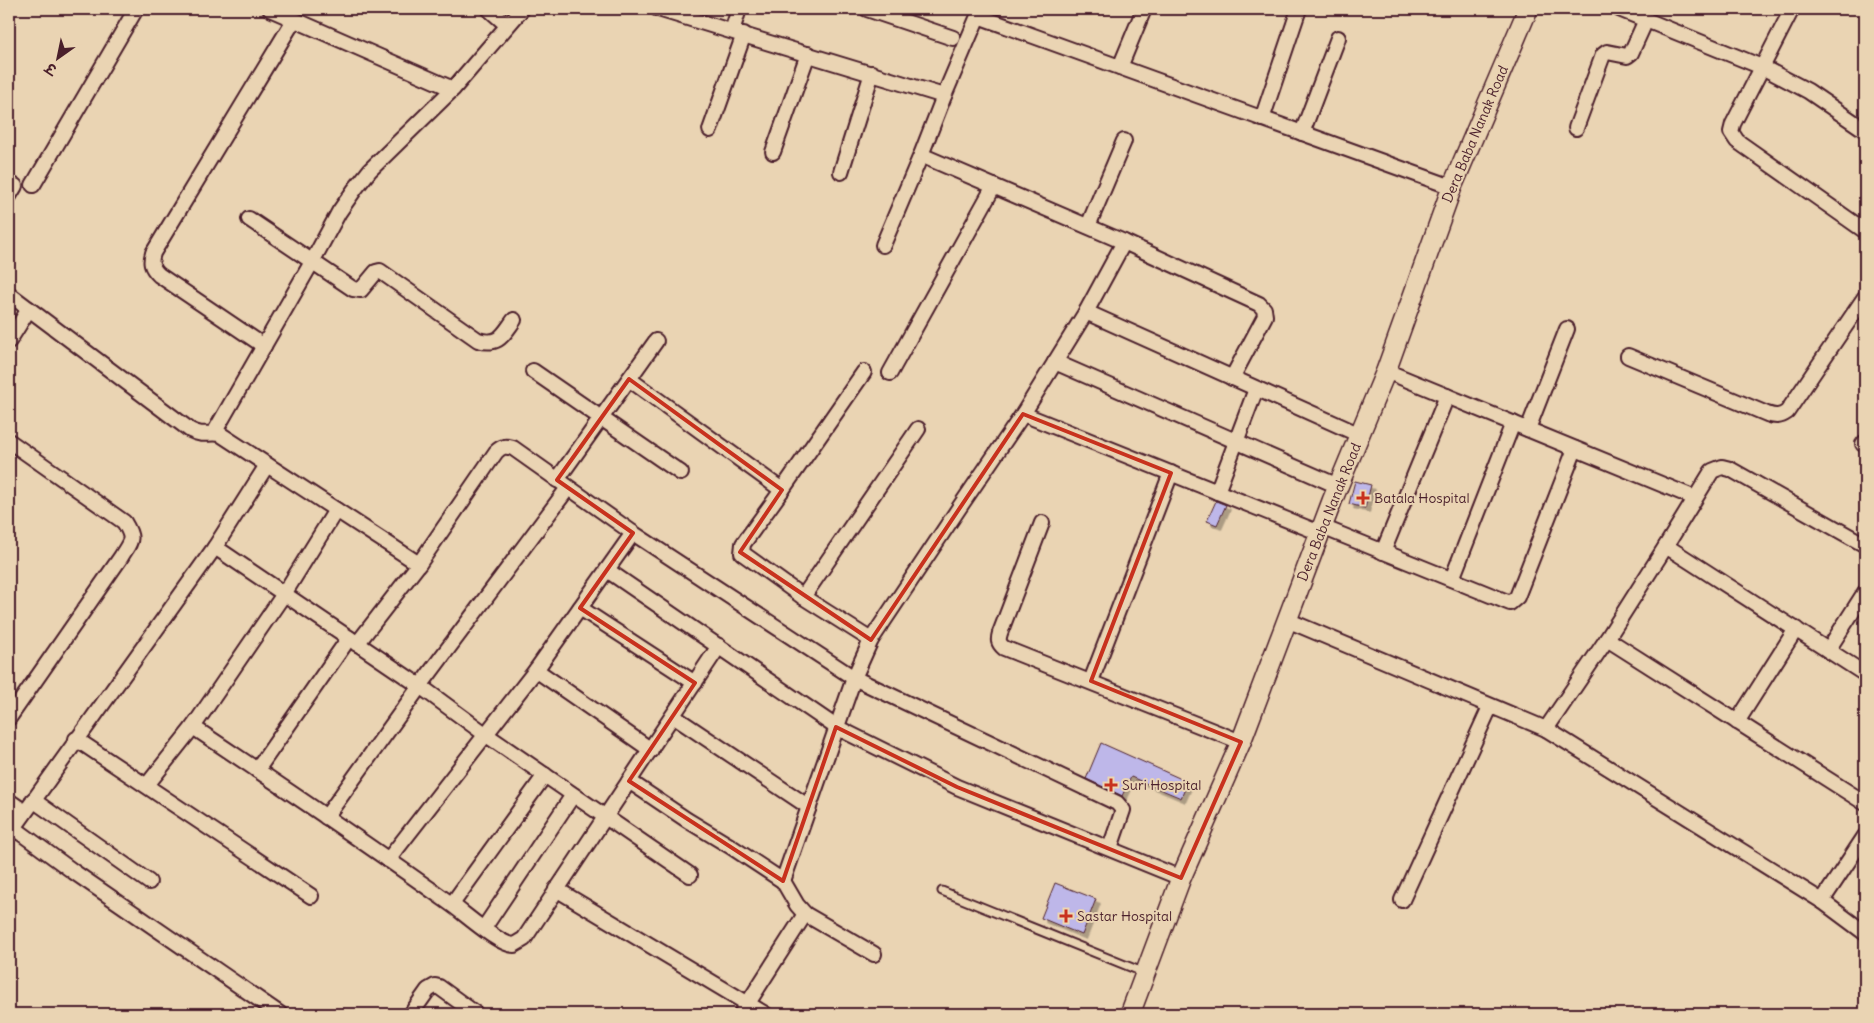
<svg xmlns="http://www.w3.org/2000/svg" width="1874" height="1023" viewBox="0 0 1874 1023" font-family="Delius,'Playpen Sans Deva',sans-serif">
  <defs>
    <filter id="shadow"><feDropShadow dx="4.5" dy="4.5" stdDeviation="0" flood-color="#0004"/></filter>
  </defs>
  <rect width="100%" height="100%" fill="#ead4b3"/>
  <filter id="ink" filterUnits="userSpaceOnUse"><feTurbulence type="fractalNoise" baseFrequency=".02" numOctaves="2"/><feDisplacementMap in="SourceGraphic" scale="10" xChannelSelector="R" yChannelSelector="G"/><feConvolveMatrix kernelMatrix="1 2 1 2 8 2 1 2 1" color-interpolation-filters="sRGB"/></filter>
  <g filter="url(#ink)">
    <g fill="#beb7e9" stroke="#4a1f2b" filter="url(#shadow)">
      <polygon points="1355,481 1371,485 1365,508 1349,504"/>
      <polygon points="1216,501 1226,505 1217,525 1207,521"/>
      <polygon points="1101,743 1188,782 1181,798 1131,777 1122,796 1086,779"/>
      <polygon points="1055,883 1096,899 1082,935 1041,918"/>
    </g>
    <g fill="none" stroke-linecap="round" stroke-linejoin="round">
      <defs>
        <polyline id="lane" points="942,891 1145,973"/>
        <g id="street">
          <polyline points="270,9 453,89"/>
          <polyline points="489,9 507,25"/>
          <polyline points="658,9 944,96"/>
          <polyline points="867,9 953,38"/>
          <polyline points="981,9 944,96 921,155 1124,242 1259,304 1264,309 1265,316 1232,378"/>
          <polyline points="1619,9 1762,67 1808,91 1865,130"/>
          <polyline points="1792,9 1733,124 1731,132 1737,141 1865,231"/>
          <polyline points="978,16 1452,187"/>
          <polyline points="732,31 739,9"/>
          <polyline points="1120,67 1144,9"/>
          <polyline points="1262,119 1299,9"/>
          <polyline points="1576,128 1603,55 1607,52 1627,56 1631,53 1646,20"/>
          <polyline points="710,130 744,34"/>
          <polyline points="1302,133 1338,38"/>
          <polyline points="773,152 808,54"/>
          <polyline points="841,172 872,73"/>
          <polyline points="33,185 136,9"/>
          <polyline points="9,196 15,186"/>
          <path d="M249 219 353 289 361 290 376 272 380 271 478 340C499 346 503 335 514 320"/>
          <polyline points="1088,226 1124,141"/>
          <polyline points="883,245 921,155"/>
          <path d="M9 294 190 430C204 437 207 432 220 434L419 564"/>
          <polyline points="1086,312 1360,435"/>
          <polyline points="9,341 29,309"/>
          <path d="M264 346 159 275C151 267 150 263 153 253L294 20"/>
          <path d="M1628 356 1767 414C1775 417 1780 417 1787 412L1865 297"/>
          <polyline points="1055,362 1338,486"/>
          <polyline points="533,371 681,473"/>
          <polyline points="1386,371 1695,498"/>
          <polyline points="890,373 994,186"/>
          <polyline points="629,379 782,490 743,544 742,553 803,597 871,640"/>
          <polyline points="1023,414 1320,533"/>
          <polyline points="1528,429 1567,329"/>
          <polyline points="214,433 312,262 339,212 355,189 370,170 453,89 522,9"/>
          <path d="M9 441 124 522C135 540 131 540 121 557L9 718"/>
          <polyline points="1863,444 1865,442"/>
          <polyline points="557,480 656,341"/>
          <polyline points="782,490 864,372"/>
          <polyline points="1217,492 1256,389"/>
          <path d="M1042 523 1000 633C998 640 998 643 1004 648L1241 742"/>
          <polyline points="1322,527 1510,603 1517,597 1575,449"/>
          <polyline points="1865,545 1730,469 1722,467 1712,471 1666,546 1865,674"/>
          <polyline points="215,547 420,686 485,734 690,875"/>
          <polyline points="1383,552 1447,396"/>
          <polyline points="607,570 836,727 957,787 1181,878"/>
          <polyline points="1452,579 1513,423"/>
          <polyline points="803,597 918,429"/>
          <polyline points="580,608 695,683"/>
          <polyline points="1287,620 1546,729 1822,901 1865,933"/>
          <polyline points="1607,639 1666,546"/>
          <path d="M357 644 419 564 496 452C502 446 505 446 513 448L633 533 854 678 1117 803 1123 810 1110 848"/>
          <polyline points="1828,650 1865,592"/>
          <polyline points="536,670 651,750"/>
          <polyline points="1091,681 1171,473"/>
          <polyline points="673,716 809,807"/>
          <polyline points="1737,722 1796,629"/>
          <path d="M193 727C280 785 366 843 451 904 464 913 499 945 514 945L524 939 719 646"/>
          <polyline points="1546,729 1607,639 1865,803"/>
          <polyline points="76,739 311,896"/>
          <polyline points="257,770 349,638"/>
          <polyline points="629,781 687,820 730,846 783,881 797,905 805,914 874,954"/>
          <polyline points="147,785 193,727 284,594 336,510"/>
          <polyline points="33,800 149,882"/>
          <polyline points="9,801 25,812"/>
          <polyline points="326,817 420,686 568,488"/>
          <polyline points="14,828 74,872 280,1014"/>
          <polyline points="9,835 215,547 267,465"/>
          <polyline points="388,860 536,670 633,533"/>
          <polyline points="783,881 854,678 871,640 961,505 1023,414 1086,312 1124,242"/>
          <polyline points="556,889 765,1014"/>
          <polyline points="1402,900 1490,707"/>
          <polyline points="1822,901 1865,836"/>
          <polyline points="452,904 545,775"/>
          <polyline points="484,928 573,795"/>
          <polyline points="411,1014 428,990 435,986 439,987 476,1014"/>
          <polyline points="741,1014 805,914"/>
        </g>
        <polyline id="secondary" points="1130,1014 1181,878 1241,742 1332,501 1386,371 1452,187 1528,9"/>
      </defs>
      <use href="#lane" stroke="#4a1f2b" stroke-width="11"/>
      <use href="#street" stroke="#4a1f2b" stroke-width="18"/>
      <use href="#secondary" stroke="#4a1f2b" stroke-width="22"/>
      <use href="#lane" stroke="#ead4b3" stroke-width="7"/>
      <use href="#street" stroke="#ead4b3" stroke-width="14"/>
      <use href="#secondary" stroke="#ead4b3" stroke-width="19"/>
    </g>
  </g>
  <path fill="none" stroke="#c8321e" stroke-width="4" stroke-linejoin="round" d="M629 379 782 490 740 552 871 640 1023 414 1171 473 1091 681 1241 742 1181 878 957 787 836 727 783 881 629 781 695 683 580 608 633 533 557 480Z"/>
  <g fill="#c8321e" stroke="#ead4b3" stroke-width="2">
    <path d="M1360.5 490.5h5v5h5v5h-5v5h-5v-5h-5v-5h5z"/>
    <path d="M1108.5 777.5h5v5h5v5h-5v5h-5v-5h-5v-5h5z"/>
    <path d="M1063.5 908.5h5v5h5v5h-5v5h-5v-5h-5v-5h5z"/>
  </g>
  <g text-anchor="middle" stroke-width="4" stroke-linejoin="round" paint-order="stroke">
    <g font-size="14" fill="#4a1f2b" stroke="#ead4b3">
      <text transform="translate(1475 134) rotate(-67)" y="5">Dera Baba Nanak Road</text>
      <text transform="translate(1329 512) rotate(-68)" y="5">Dera Baba Nanak Road</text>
    </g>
    <g font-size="14" fill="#4a1f2b" stroke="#ead4b3" text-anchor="start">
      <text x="1374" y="503">Batala Hospital</text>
      <text x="1122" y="790">Suri Hospital</text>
      <text x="1077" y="921">Sastar Hospital</text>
    </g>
  </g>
  <rect width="1874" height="1023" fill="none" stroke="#ead4b3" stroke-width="30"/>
  <rect x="15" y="15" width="1844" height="993" fill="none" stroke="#4a1f2b" stroke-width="2" filter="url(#ink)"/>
  <g transform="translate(58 58) rotate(213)" stroke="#ead4b3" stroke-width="4" paint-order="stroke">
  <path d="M0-4L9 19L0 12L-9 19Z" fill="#4a1f2b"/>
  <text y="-8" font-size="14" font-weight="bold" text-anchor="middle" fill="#4a1f2b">उ</text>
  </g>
</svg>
